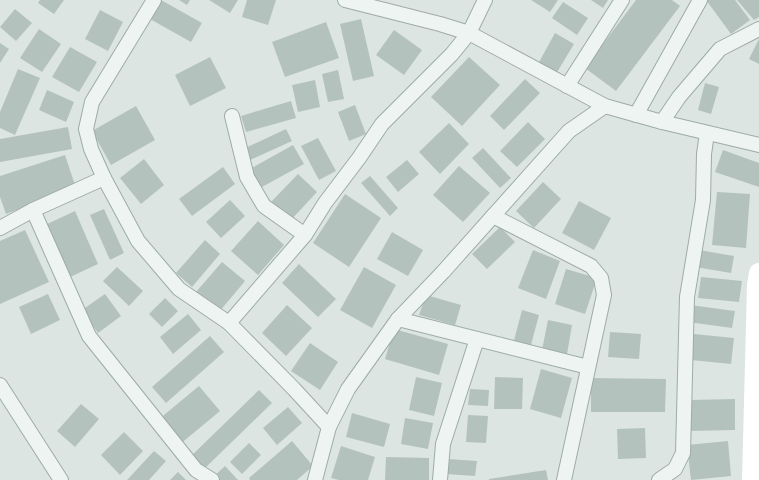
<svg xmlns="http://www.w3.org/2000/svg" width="759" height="480" viewBox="0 0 759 480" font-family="Barlow,sans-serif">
  <rect width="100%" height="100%" fill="#dce5e2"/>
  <g fill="#b4c2bd">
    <polygon points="40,0 64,0 54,14 38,3"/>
    <polygon points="161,0 202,23 191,42 150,19"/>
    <polygon points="179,0 190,0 187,5"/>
    <polygon points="209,0 238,0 230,13"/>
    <polygon points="247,0 276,0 268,25 242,17"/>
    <polygon points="531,0 558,0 550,12"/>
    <polygon points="591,0 608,0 603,8"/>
    <polygon points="636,0 672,0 680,6 616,91 585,68"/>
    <polygon points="706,0 735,0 750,20 731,34"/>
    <polygon points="737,0 759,0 759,17 754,20"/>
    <polygon points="563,2 588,18 577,35 552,18"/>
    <polygon points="15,9 32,23 16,41 0,27"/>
    <polygon points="100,10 123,22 108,51 85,39"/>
    <polygon points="361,19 374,76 353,81 340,24"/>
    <polygon points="326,22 339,58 285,77 272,42"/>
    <polygon points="39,29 61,44 42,72 20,58"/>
    <polygon points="394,30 422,50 404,75 376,55"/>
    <polygon points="555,33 574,44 556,74 538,64"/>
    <polygon points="759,39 759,64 749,59"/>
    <polygon points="0,43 9,49 0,63"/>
    <polygon points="70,47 97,62 79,92 52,77"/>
    <polygon points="210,57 226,88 190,106 175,75"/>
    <polygon points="469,57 500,85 462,126 431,97"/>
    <polygon points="18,69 40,78 15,135 0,128 0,112"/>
    <polygon points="338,70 344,99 328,102 322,74"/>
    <polygon points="525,79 540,93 504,130 490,116"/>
    <polygon points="315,80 320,107 298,112 292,85"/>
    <polygon points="705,83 719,87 711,114 698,110"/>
    <polygon points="47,90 74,102 66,122 39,110"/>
    <polygon points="291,101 296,118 246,132 241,116"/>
    <polygon points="355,105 366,134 349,141 338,112"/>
    <polygon points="136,106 155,140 111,165 92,131"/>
    <polygon points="528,122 545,139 517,167 500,151"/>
    <polygon points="449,123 469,144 440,174 419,152"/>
    <polygon points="68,127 72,149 0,162 0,139"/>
    <polygon points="286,129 292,141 248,161 243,149"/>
    <polygon points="318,138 336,171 319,180 301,146"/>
    <polygon points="293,145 304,164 260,188 250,169"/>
    <polygon points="483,148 511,178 500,188 472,158"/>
    <polygon points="723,150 759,163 759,187 715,172"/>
    <polygon points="65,155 76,188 6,214 0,197 0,176"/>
    <polygon points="144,159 164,185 141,204 120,178"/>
    <polygon points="407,160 419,174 398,192 386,177"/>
    <polygon points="459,166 490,193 463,222 433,195"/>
    <polygon points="223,167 235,184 192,216 179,199"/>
    <polygon points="298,174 317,192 290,221 271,202"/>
    <polygon points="370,176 398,208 390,216 361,183"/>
    <polygon points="543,182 561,199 534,228 516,211"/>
    <polygon points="717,192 750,194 746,248 712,245"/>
    <polygon points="345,194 381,218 349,267 313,243"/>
    <polygon points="230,200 245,216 221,238 206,222"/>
    <polygon points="579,201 611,218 594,250 562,233"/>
    <polygon points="104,209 124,253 110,260 90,215"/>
    <polygon points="75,211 98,264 68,278 45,225"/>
    <polygon points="258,221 284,245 258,275 231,251"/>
    <polygon points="500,227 515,242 487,269 472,254"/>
    <polygon points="25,230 49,282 0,304 0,241"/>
    <polygon points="392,232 423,250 408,276 377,259"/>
    <polygon points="205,240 220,254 192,287 176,273"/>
    <polygon points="533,250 560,261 546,299 518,288"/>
    <polygon points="699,250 734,256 731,273 695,267"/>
    <polygon points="222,262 245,281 219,312 196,292"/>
    <polygon points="299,264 336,299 318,317 282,283"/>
    <polygon points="117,267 143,291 129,306 103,281"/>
    <polygon points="364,267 396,285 372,328 340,310"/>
    <polygon points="566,269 597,278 585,314 555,304"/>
    <polygon points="701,277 742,281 739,302 698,298"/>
    <polygon points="48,294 60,320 31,334 19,307"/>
    <polygon points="105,294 121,316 98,333 82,310"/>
    <polygon points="426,295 461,305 455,325 419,315"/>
    <polygon points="165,298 178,311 162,327 149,314"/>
    <polygon points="287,305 312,328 286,356 262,333"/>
    <polygon points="690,305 735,311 732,328 688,322"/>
    <polygon points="522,310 539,315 529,352 512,348"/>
    <polygon points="188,314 201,330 173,354 160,337"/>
    <polygon points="548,320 572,325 566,360 541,355"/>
    <polygon points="394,329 448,344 439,375 385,359"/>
    <polygon points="610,332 641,334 639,359 608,357"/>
    <polygon points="694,334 734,338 731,364 691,360"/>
    <polygon points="210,336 224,352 166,403 152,387"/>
    <polygon points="310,343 338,362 320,390 291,371"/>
    <polygon points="541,369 572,378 561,418 530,409"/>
    <polygon points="416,377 442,383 434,416 409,410"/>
    <polygon points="495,377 523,378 522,409 494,409"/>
    <polygon points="591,378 666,379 665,412 591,412"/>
    <polygon points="199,386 220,411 173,450 152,425"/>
    <polygon points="470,389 489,390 488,406 468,405"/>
    <polygon points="259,390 272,403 203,470 190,457"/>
    <polygon points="735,399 735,430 689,431 689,400"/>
    <polygon points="81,404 99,419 75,447 57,431"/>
    <polygon points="288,407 302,423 277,445 263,428"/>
    <polygon points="352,413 390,424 384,447 346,437"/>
    <polygon points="468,415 488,416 486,443 466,442"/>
    <polygon points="405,418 433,423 428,449 401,444"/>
    <polygon points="645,428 646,458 618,459 617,429"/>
    <polygon points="124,432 143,451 120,475 101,455"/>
    <polygon points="292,441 313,466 297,480 250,480 249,478"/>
    <polygon points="728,441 731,476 691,480 687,445"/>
    <polygon points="249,443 261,455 242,474 230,462"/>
    <polygon points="341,446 375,457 368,480 339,480 331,478"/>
    <polygon points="154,451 166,461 149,480 127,480"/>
    <polygon points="386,457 429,458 429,480 385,480"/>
    <polygon points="448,459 477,461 475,476 446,474"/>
    <polygon points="225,466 238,480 210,480"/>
    <polygon points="546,470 548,480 489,480 489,479"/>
    <polygon points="178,472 186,480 170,480"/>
  </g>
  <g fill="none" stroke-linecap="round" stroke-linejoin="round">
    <defs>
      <g id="street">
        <polyline points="154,0 92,102 86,129 91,149 104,178 138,241 179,289 229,323 294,389 329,427"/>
        <polyline points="345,0 440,24 469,33 605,106 662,122 759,145"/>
        <polyline points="567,86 622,0"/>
        <polyline points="636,115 700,0"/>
        <polyline points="232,116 247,177 264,206 305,235"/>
        <polyline points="662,122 679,97 720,49 759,29"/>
        <polyline points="33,210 89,336 196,470 212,480"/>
        <polyline points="493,216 591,266 601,278 604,295 564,480"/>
        <polyline points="0,228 33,210 104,178"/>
        <polyline points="398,319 588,367"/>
        <polyline points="229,323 305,235 325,203 359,158 382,124 452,54 469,33 485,0"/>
        <polyline points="0,385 61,480"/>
        <polyline points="315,480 329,427 348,389 398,319 443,272 569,131 605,106"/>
        <polyline points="440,480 443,444 477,339"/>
        <polyline points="659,480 675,469 683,453 687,297 703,200 704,154 707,133"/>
      </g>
    </defs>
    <use href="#street" stroke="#9eaba7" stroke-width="16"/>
    <use href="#street" stroke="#eef4f2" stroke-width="14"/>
    <polyline stroke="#fff" stroke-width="20" points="752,480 757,285 759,273"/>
  </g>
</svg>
